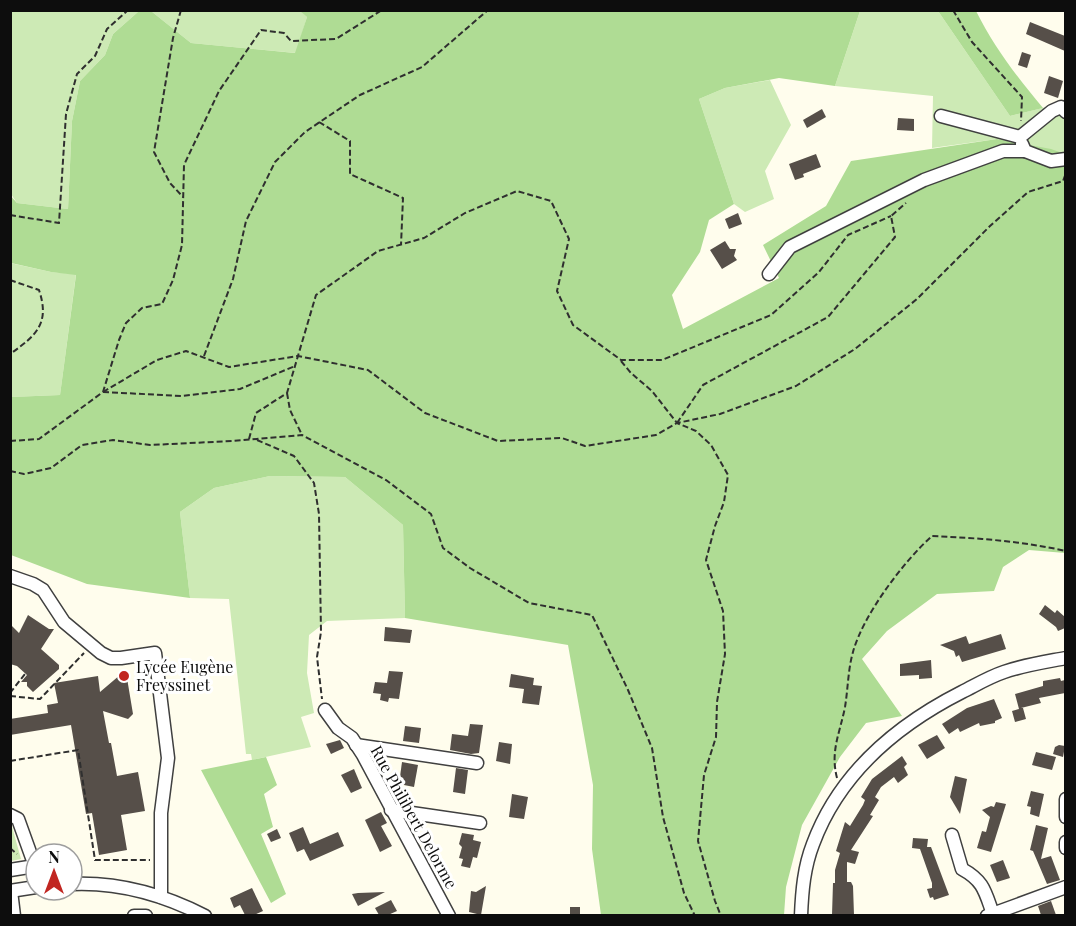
<svg xmlns="http://www.w3.org/2000/svg" width="1076" height="926" viewBox="0 0 1076 926" font-family="'Playfair Display',serif">
  <rect width="100%" height="100%" fill="#fffded"/>
  <g fill="#cdeab5">
    <polygon points="300,10 307,17 296,53 191,43 151,11"/>
    <polygon points="10,11 139,11 113,34 105,55 80,81 72,121 68,209 17,203 11,194"/>
    <polygon points="860,11 938,11 1010,116 1063,103 1066,107 1065,154 997,139 932,148 933,96 835,86"/>
    <polygon points="770,80 791,125 765,171 774,199 745,212 734,204 699,99 725,88"/>
    <polygon points="10,263 51,272 76,274 60,395 11,397"/>
    <polygon points="270,476 345,477 403,525 405,618 327,621 309,635 307,673 314,713 301,717 311,747 252,760 251,754 246,754 229,599 190,598 180,512 214,488"/>
    <polygon points="11,823 21,859 11,861 10,861"/>
  </g>
  <g fill="#afdc94">
    <polygon points="139,11 151,11 191,43 295,53 307,17 300,11 860,11 835,86 779,78 725,88 699,99 734,204 709,220 700,252 672,295 683,329 779,278 763,245 826,206 851,161 997,139 1051,149 1065,154 1065,553 1029,550 1003,567 994,591 937,594 887,631 862,659 902,716 866,723 840,757 802,825 786,887 784,915 601,915 592,849 593,785 568,645 405,618 403,525 345,477 270,476 214,488 180,512 190,598 87,584 11,555 11,397 60,395 76,275 51,272 11,263 10,195 17,203 68,209 72,121 80,81 105,55 113,34"/>
    <path d="M938 11H976C994 47 1017 77 1043 108L1010 116Z"/>
    <polygon points="266,757 277,785 264,794 273,827 261,834 286,894 271,903 201,770"/>
  </g>
  <g fill="#564f49">
    <polygon points="1030,22 1065,36 1065,51 1026,34"/>
    <polygon points="1022,52 1031,55 1027,68 1018,65"/>
    <polygon points="1049,76 1063,81 1058,98 1044,93"/>
    <polygon points="822,109 826,117 807,128 803,120"/>
    <polygon points="898,118 914,119 914,131 897,130"/>
    <polygon points="816,154 821,167 803,174 804,177 795,180 789,164"/>
    <polygon points="738,213 742,224 729,229 725,219"/>
    <polygon points="725,241 730,249 736,249 734,256 737,260 722,269 710,250"/>
    <polygon points="1045,605 1055,613 1057,610 1065,617 1065,628 1058,631 1056,627 1039,614"/>
    <polygon points="28,615 49,629 54,629 41,649 59,665 59,669 33,692 27,686 27,682 21,682 27,675 17,666 10,664 10,624 19,633"/>
    <polygon points="385,627 412,630 410,643 384,641"/>
    <polygon points="1001,634 1006,649 962,662 959,655 956,657 954,651 940,645 966,636 969,644"/>
    <polygon points="931,660 932,678 919,679 919,675 900,676 900,664"/>
    <polygon points="389,671 403,672 399,699 389,698 388,702 380,700 381,694 373,693 375,682 387,683"/>
    <polygon points="511,674 534,678 533,685 542,686 539,705 522,703 524,689 509,687"/>
    <polygon points="120,675 127,678 133,714 128,719 103,711 109,743 111,743 117,776 138,772 145,811 121,815 127,850 99,855 92,813 86,814 71,725 10,735 10,719 48,713 47,705 58,703 54,683 98,676 100,692"/>
    <polygon points="1060,678 1061,681 1065,680 1065,693 1039,698 1041,703 1021,708 1023,708 1026,719 1015,722 1012,711 1019,709 1015,694 1043,686 1043,681"/>
    <polygon points="994,699 1002,718 995,721 995,723 980,726 979,723 960,732 958,728 949,734 942,724 967,708"/>
    <polygon points="470,724 483,725 479,753 471,754 450,750 452,734 468,736"/>
    <polygon points="405,726 421,728 419,743 403,741"/>
    <polygon points="937,735 945,748 927,759 918,745"/>
    <polygon points="340,740 344,748 331,754 326,744"/>
    <polygon points="499,742 512,744 510,764 496,761"/>
    <polygon points="1059,745 1065,746 1063,757 1053,754 1055,747"/>
    <polygon points="1036,752 1056,757 1052,770 1032,765"/>
    <polygon points="902,756 907,764 904,767 908,775 898,783 894,777 881,787 875,797 879,800 870,815 873,816 851,850 859,852 855,864 847,862 847,882 851,882 853,886 854,915 832,915 833,883 835,883 835,870 840,853 836,851 845,822 850,826 863,805 865,800 861,797 872,779"/>
    <polygon points="402,762 418,765 414,787 399,784"/>
    <polygon points="456,768 468,770 465,794 453,792"/>
    <polygon points="354,769 362,788 351,793 341,775"/>
    <polygon points="955,776 967,779 960,814 950,797"/>
    <polygon points="1031,791 1044,794 1039,817 1030,814 1031,807 1027,806"/>
    <polygon points="512,794 528,797 524,819 509,817"/>
    <polygon points="996,802 1006,804 991,852 977,848 982,831 986,832 990,817 982,810 991,806 994,807"/>
    <polygon points="381,812 387,823 381,826 392,846 380,852 365,820"/>
    <polygon points="1036,825 1048,828 1041,859 1051,856 1060,880 1047,884 1033,851 1030,850"/>
    <polygon points="303,827 310,844 338,832 344,846 310,861 304,849 297,852 289,833"/>
    <polygon points="277,829 281,838 271,842 267,834"/>
    <polygon points="462,833 474,835 473,840 481,842 477,858 473,857 470,868 461,866 463,859 459,858 462,847 459,844"/>
    <polygon points="913,838 928,839 927,847 931,847 949,895 934,900 933,897 930,898 927,889 932,888 932,883 920,849 912,848"/>
    <polygon points="1003,860 1010,878 997,882 990,865"/>
    <polygon points="486,886 481,915 469,912 471,891 476,892"/>
    <polygon points="252,888 263,911 254,915 245,915 240,905 234,908 230,898"/>
    <polygon points="385,892 358,906 352,894 358,893"/>
    <polygon points="391,900 397,911 388,915 379,915 375,908"/>
    <polygon points="1051,901 1056,915 1041,915 1038,906"/>
    <rect x="570" y="907" width="10" height="8"/>
  </g>
  <g fill="none" stroke-linecap="round" stroke-linejoin="round">
    <defs>
      <g id="minor">
        <polyline points="941,116 1020,137"/>
        <polyline points="1020,137 1052,111 1061,107 1066,112"/>
        <polyline points="1022,144 1025,151 1051,161 1066,159"/>
        <polyline points="769,274 790,247 924,180 1003,151 1025,151"/>
        <polyline points="10,576 33,584 43,590 64,622 101,653 111,658 121,658 155,653 168,758 161,813 161,897"/>
        <polyline points="325,710 338,728 352,738 363,755 449,916"/>
        <polyline points="356,745 477,763"/>
        <polyline points="1066,799 1066,817"/>
        <polyline points="391,810 480,823"/>
        <polyline points="10,815 18,819 36,869"/>
        <path d="M952 835 962 869C984 881 985 892 993 914"/>
        <polyline points="1066,842 1066,848"/>
        <polyline points="10,870 35,866"/>
        <path d="M72 884C118 882 164 895 205 916"/>
        <polyline points="10,891 36,887"/>
        <polyline points="11,891 14,916"/>
        <polyline points="134,916 146,916"/>
        <path d="M801 916C802 891 804 867 813 844 839 774 897 725 962 692 976 685 989 677 1004 672 1024 665 1045 662 1066 658"/>
        <polyline points="987,916 1066,887"/>
      </g>
    </defs>
    <use href="#minor" stroke="#404040" stroke-width="15"/>
    <g stroke="#2f2f2f" stroke-width="2" stroke-dasharray="6 3" stroke-linecap="butt">
      <polyline points="181,10 173,38 154,152 170,183 183,197"/>
      <polyline points="953,10 972,42 1022,97 1021,121"/>
      <polyline points="319,122 350,141 350,174 403,198 401,245"/>
      <polyline points="10,215 59,223 66,114 77,74 95,56 107,29 128,10"/>
      <path d="M10 280 39 290C50 323 37 335 10 354"/>
      <polyline points="204,356 233,279 246,221 275,162 305,132 360,95 422,67 488,10"/>
      <polyline points="621,361 631,373 652,391 677,423 696,431 711,445 728,475 724,502 715,526 706,560 723,611 725,654 717,702 716,737 704,775 698,841 715,901 721,916"/>
      <polyline points="103,392 157,360 186,351 229,367 298,356 368,370 425,413 498,441 562,438 585,446 656,435 677,423 720,414 796,386 855,349 917,299 990,226 1028,192 1063,181 1066,173"/>
      <polyline points="103,392 182,396 240,389 295,366"/>
      <polyline points="287,393 290,410 302,435"/>
      <polyline points="677,423 703,385 828,317 895,237 891,216 906,203"/>
      <polyline points="249,439 256,413 287,393 316,295 378,251 424,238 465,213 517,191 551,201 569,239 557,291 573,325 621,360 662,360 771,315 819,272 848,235 891,216"/>
      <polyline points="257,440 294,456 314,483 319,514 321,632 317,657 322,699"/>
      <polyline points="10,441 39,439 103,392 119,340 126,323 142,308 162,304 173,280 182,245 184,165 219,91 261,30 284,33 291,41 336,39 382,10"/>
      <polyline points="10,471 24,474 51,468 82,445 113,440 150,445 233,441 302,435 386,480 431,514 443,548 470,568 529,603 592,615 628,690 652,748 663,817 684,893 695,916"/>
      <polyline points="10,693 25,674"/>
      <polyline points="10,696 40,699 84,653"/>
      <polyline points="10,761 78,750 95,860 150,860"/>
      <path d="M837 778C830 751 840 733 845 707 848 689 848 669 853 652 863 615 904 561 932 536 977 538 1021 541 1066 551"/>
      <polyline points="10,848 17,854"/>
    </g>
    <use href="#minor" stroke="#fff" stroke-width="12"/>
  </g>
  <circle fill="#c12621" stroke="#fff" stroke-width="2" cx="124" cy="676" r="6"/>
  <g text-anchor="middle" stroke-width="6" stroke-linejoin="round" paint-order="stroke">
    <g font-size="16" fill="#0d0d0d" stroke="#fff" text-anchor="start">
      <text x="136" y="673">Lycée Eugène<tspan x="136" dy="18">Freyssinet</tspan></text>
    </g>
    <g font-size="16" fill="#0d0d0d" stroke="#fff">
      <text transform="translate(414 817) rotate(61)" y="6">Rue Philibert Delorme</text>
    </g>
  </g>
  <rect width="1076" height="926" fill="none" stroke="#0d0d0d" stroke-width="24"/>
  <g transform="translate(54 872)"><circle r="28" fill="#ffffff" stroke="#9e9e9e" stroke-width="1.5"/>
  <path d="M0-4.5L10 22L0 15L-10 22Z" fill="#c12621"/>
  <text y="-9" font-size="16" font-weight="bold" text-anchor="middle" fill="#0d0d0d">N</text>
  </g>
</svg>
